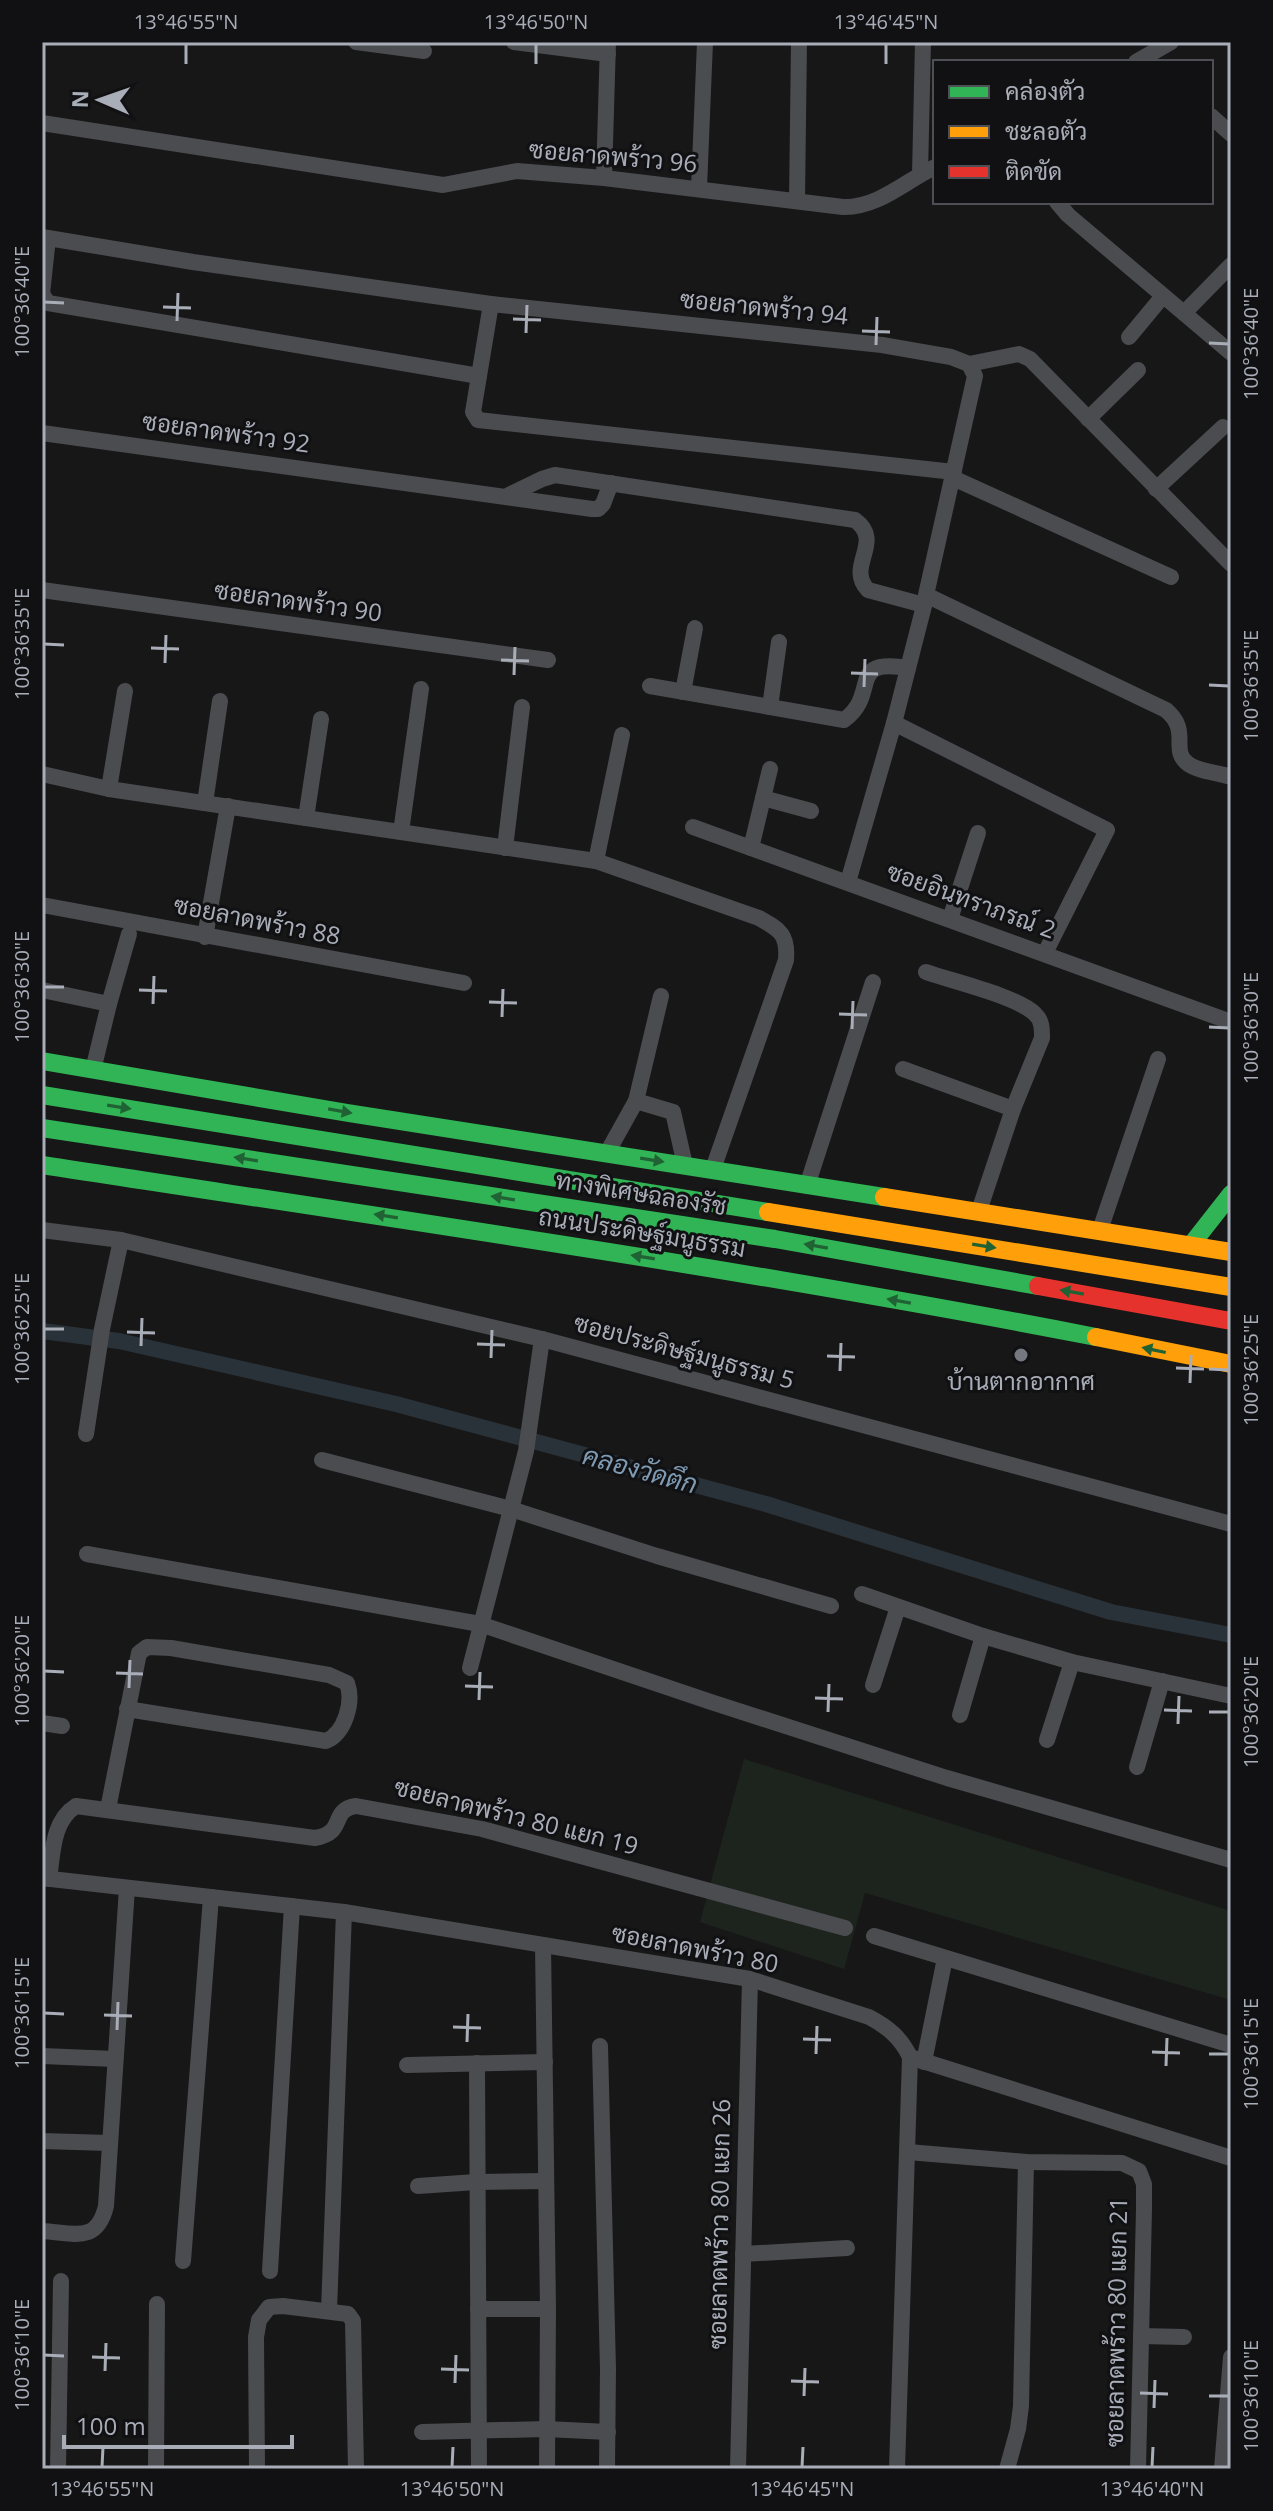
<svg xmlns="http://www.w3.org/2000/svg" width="1273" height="2511" viewBox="0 0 1273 2511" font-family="'Open Sans',Sarabun,sans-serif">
  <rect width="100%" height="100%" fill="#171717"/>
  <polygon fill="#1d241e" points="744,1759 1231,1911 1231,2000 865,1893 844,1969 700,1922"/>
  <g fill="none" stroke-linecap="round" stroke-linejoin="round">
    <polyline stroke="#2a3239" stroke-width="16" points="42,1331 119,1341 396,1404 766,1504 1111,1612 1231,1635"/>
    <g stroke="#4b4c50" stroke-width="16">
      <polyline points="356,42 424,51"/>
      <polyline points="514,42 608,54"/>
      <polyline points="1136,62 1171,42"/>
      <polyline points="1211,116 1231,134"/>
      <path d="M42 123 443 185 517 171 604 178 843 207C878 208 905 181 935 167"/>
      <polyline points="920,174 923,42"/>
      <polyline points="604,178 608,42"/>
      <polyline points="699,188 705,42"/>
      <polyline points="797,201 799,42"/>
      <polyline points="1057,202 1068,215 1231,353"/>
      <path d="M42 237 193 262 491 304 882 345 951 357 969 364 975 376 926 595 1166 710C1191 731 1170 749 1187 763 1196 771 1219 773 1231 777"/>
      <polyline points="42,294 48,303 479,376"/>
      <polyline points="42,294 48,238"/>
      <polyline points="491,304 473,412 478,420 954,472"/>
      <polyline points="1184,313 1231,265"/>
      <polyline points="1129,337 1163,296"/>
      <polyline points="969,364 1019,354 1030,359 1231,564"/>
      <polyline points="1088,419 1138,370"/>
      <polyline points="42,433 592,509 598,509 603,504 611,483"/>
      <polyline points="953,478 1171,577"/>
      <polyline points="1156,489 1223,427"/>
      <path d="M509 495 542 479 555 475 855 520C885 542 845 566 868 590L924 605"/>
      <polyline points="42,590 548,660"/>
      <path d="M650 686 844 720C881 693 845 658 908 668"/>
      <polyline points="683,692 695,628"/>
      <polyline points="770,707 779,642"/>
      <polyline points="894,723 1107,830 1045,953"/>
      <path d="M42 774 109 789 596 861 759 918C780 930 788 934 786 960L713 1169"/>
      <polyline points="109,789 125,691"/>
      <polyline points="763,798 811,811"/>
      <polyline points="205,803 220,701"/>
      <polyline points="306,818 321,719"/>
      <polyline points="693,827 1231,1022"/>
      <polyline points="401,832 421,689"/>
      <polyline points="505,848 522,707"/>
      <polyline points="751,848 770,769"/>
      <polyline points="596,861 622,735"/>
      <polyline points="848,882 894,723 926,598"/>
      <polyline points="42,905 464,983"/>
      <polyline points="950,919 978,833"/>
      <polyline points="205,937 228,806"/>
      <path d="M926 972C951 981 1017 996 1035 1014 1042 1020 1042 1029 1042 1038L1013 1109 979 1211"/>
      <polyline points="42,990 109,1004 93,1070"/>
      <polyline points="109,1004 129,934"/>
      <polyline points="903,1069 1013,1109"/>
      <polyline points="636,1101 661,996"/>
      <polyline points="607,1153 636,1101 673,1112 685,1165"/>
      <polyline points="807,1186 873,982"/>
      <polyline points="42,1230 121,1240"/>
      <polyline points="1100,1230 1158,1059"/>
      <polyline points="86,1434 102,1329 121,1240 542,1339 1231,1524"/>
      <polyline points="322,1460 511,1509 657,1556 831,1606"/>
      <polyline points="87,1554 480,1624 711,1702 947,1778 1231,1860"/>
      <polyline points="862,1594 983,1636 1072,1662 1231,1696"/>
      <polyline points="470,1668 526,1451 542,1339"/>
      <polyline points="873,1685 898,1607"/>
      <polyline points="960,1715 983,1636"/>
      <polyline points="42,1723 62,1726"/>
      <polyline points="1047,1740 1072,1662"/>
      <polyline points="1137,1767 1162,1681"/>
      <path d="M108 1809 139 1653 147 1647 171 1648 329 1675 347 1683C354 1702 345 1733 326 1741L127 1709"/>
      <path d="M42 1878 344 1912 750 1979 869 2017C888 2027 901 2038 910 2057L897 2469"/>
      <path d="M49 1879C53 1853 52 1821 76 1806L315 1838C347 1833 329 1810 356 1806L482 1829 845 1928"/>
      <polyline points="874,1936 1231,2045"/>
      <polyline points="543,1945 548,2309 547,2469"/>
      <polyline points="600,2046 608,2369 607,2469"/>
      <polyline points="42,2056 115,2059"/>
      <polyline points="910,2057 1231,2158"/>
      <polyline points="924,2062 945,1958"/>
      <polyline points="477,2063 479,2469"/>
      <polyline points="407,2065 545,2062"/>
      <polyline points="42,2141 109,2143"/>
      <polyline points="908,2152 1026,2162 1122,2163 1139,2171 1144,2184 1144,2209 1138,2469"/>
      <polyline points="418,2186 476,2182 546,2181"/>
      <path d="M42 2231C74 2233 97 2244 106 2206L127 1888"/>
      <polyline points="743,2254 847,2248"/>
      <polyline points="183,2261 211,1897"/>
      <polyline points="270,2271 292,1906"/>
      <polyline points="478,2309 548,2309"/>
      <polyline points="329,2310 344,1912"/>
      <polyline points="1141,2336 1184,2337"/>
      <polyline points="422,2432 546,2429 608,2432"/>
      <polyline points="58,2469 61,2281"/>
      <polyline points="156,2469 157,2304"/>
      <polyline points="257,2469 256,2337 259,2320 269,2307 283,2306 348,2314 353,2321 356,2469"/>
      <polyline points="738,2469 750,1979"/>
      <polyline points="1007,2469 1018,2429 1021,2406 1026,2162"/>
      <polyline points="1222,2469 1231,2357"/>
    </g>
    <g stroke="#30b455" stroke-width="18">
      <polyline points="42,1061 348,1113 884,1197"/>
      <polyline points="42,1095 768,1212"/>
      <polyline points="42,1128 775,1239 1038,1286"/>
      <path d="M42 1165C394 1219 746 1269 1096 1337"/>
      <polyline points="1191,1245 1231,1194"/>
    </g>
    <g stroke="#ff9f0a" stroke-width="18">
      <polyline points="884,1197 1231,1252"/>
      <polyline points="768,1212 1231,1287"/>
      <polyline points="1096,1337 1231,1364"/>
    </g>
    <polyline stroke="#e5322d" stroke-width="18" points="1038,1286 1231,1321"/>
  </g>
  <defs><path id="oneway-solid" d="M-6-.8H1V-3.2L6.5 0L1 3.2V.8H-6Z" transform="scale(2)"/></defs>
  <g fill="#206234">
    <use href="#oneway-solid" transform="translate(119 1107) rotate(9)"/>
    <use href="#oneway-solid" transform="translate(340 1111) rotate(10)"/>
    <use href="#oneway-solid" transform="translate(246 1159) rotate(-171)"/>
    <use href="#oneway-solid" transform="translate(652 1160) rotate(9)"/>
    <use href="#oneway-solid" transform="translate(503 1198) rotate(-171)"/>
    <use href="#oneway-solid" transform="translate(386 1216) rotate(-171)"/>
    <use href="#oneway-solid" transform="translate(816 1246) rotate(-170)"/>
    <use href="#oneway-solid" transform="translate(984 1246) rotate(9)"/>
    <use href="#oneway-solid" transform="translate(643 1257) rotate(-171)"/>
    <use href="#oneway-solid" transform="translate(1072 1292) rotate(-170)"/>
    <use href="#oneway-solid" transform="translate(899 1301) rotate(-170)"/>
    <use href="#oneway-solid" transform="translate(1154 1350) rotate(-168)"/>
  </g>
  <path fill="none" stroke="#a8adb8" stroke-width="3" d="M186 64V44M536 64V44M886 64V44M44 302 64 303M163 307 191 308M513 319 541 320M177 321 178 293M862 331 890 332M526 333 527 305M1209 343 1229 344M876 345 877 317M44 644 64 645M151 648 179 649M501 660 529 661M165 663 166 635M851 673 878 674M514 675 515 647M1209 685 1229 686M864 687 865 659M44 987H64M139 990 167 991M489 1002 517 1003M153 1004 154 976M839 1014 867 1015M502 1017 503 989M1209 1027 1229 1028M852 1029 853 1001M44 1329H64M127 1332 155 1333M477 1344 505 1345M141 1346 142 1318M827 1356 855 1357M491 1358 492 1330M1176 1368 1204 1369M1209 1369 1229 1370M840 1371 841 1343M1190 1383 1191 1355M44 1671 64 1672M116 1673 143 1674M465 1686 493 1687M129 1688 130 1660M815 1698 843 1699M479 1700 480 1672M1164 1710 1192 1711M828 1712 829 1684M1209 1712H1229M1178 1724 1179 1696M44 2013 64 2014M104 2015 132 2016M453 2027 481 2028M117 2030 118 2002M803 2039 831 2040M467 2042 468 2014M1152 2052 1180 2053M816 2054 817 2026M1209 2054H1229M1166 2066 1167 2038M44 2355 64 2356M92 2357 120 2358M441 2369 469 2370M105 2371 106 2343M791 2381 819 2382M455 2383 456 2355M1140 2393 1168 2394M804 2396 805 2368M1209 2396H1229M1154 2408 1155 2380M102 2467 103 2447M452 2467 453 2447M802 2467 803 2447M1152 2467 1153 2447"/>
  <circle fill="#757880" stroke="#111113" stroke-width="3" cx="1021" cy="1355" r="8"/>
  <g text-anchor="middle" stroke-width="6" stroke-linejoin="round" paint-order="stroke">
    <g font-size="24" fill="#a8adb8" stroke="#111113">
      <text transform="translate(613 157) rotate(5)" y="8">ซอยลาดพร้าว 96</text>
      <text transform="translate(764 308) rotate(6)" y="8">ซอยลาดพร้าว 94</text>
      <text transform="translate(226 433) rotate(8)" y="8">ซอยลาดพร้าว 92</text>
      <text transform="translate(298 602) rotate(8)" y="8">ซอยลาดพร้าว 90</text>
      <text transform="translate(971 901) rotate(20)" y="8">ซอยอินทราภรณ์ 2</text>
      <text transform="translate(257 921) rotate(11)" y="8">ซอยลาดพร้าว 88</text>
      <text transform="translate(641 1194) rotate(9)" y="8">ทางพิเศษฉลองรัช</text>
      <text transform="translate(642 1233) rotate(9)" y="8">ถนนประดิษฐ์มนูธรรม</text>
      <text transform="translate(684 1352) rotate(15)" y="8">ซอยประดิษฐ์มนูธรรม 5</text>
      <text transform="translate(516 1817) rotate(14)" y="8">ซอยลาดพร้าว 80 แยก 19</text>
      <text transform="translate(695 1949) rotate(11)" y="8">ซอยลาดพร้าว 80</text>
      <text transform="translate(720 2224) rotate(-89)" y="8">ซอยลาดพร้าว 80 แยก 26</text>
      <text transform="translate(1117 2322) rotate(-89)" y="8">ซอยลาดพร้าว 80 แยก 21</text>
    </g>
    <g font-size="24" fill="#a8adb8" stroke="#111113">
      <text x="1021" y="1390">บ้านตากอากาศ</text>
    </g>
    <g font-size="26" font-style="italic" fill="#7f9bb3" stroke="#111113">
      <text transform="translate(640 1470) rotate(15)" y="9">คลองวัดตึก</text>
    </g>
  </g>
  <rect width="1273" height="2511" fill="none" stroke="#111113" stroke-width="88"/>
  <rect x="933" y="60" width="280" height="144" fill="#111113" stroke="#4d4f55" stroke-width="2"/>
  <rect x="949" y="86" width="40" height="12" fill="#30b455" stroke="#4d4f55" stroke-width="2"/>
  <text x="1005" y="100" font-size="24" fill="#a8adb8">คล่องตัว</text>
  <rect x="949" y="126" width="40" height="12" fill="#ff9f0a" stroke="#4d4f55" stroke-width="2"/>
  <text x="1005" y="140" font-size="24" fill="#a8adb8">ชะลอตัว</text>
  <rect x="949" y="166" width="40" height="12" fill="#e5322d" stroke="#4d4f55" stroke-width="2"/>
  <text x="1005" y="180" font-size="24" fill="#a8adb8">ติดขัด</text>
  <g transform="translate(100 100) rotate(272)" stroke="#111113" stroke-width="6" paint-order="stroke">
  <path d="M0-6L14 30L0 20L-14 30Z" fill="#a8adb8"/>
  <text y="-12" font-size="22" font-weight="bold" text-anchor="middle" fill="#a8adb8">N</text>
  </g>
  <path d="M64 2435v12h228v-12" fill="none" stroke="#a8adb8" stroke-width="4"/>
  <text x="76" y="2435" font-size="24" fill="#a8adb8" stroke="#111113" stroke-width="6" paint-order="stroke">100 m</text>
  <rect x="44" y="44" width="1185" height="2423" fill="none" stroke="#a8adb8" stroke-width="3"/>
  <g font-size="20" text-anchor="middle" fill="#a8adb8">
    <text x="186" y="29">13°46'55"N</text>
    <text x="536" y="29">13°46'50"N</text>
    <text x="886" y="29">13°46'45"N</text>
    <text transform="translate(22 302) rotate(-90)" y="7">100°36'40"E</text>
    <text transform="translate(1251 344) rotate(-90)" y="7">100°36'40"E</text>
    <text transform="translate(22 644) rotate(-90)" y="7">100°36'35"E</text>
    <text transform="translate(1251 686) rotate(-90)" y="7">100°36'35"E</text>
    <text transform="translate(22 987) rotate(-90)" y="7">100°36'30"E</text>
    <text transform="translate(1251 1028) rotate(-90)" y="7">100°36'30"E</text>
    <text transform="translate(22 1329) rotate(-90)" y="7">100°36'25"E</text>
    <text transform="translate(1251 1370) rotate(-90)" y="7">100°36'25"E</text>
    <text transform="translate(22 1671) rotate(-90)" y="7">100°36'20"E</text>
    <text transform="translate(1251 1712) rotate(-90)" y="7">100°36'20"E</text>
    <text transform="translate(22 2013) rotate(-90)" y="7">100°36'15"E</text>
    <text transform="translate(1251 2054) rotate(-90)" y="7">100°36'15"E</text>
    <text transform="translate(22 2355) rotate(-90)" y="7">100°36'10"E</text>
    <text transform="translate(1251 2396) rotate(-90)" y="7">100°36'10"E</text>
    <text x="102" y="2496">13°46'55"N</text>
    <text x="452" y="2496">13°46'50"N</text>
    <text x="802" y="2496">13°46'45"N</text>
    <text x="1152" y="2496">13°46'40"N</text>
  </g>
</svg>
